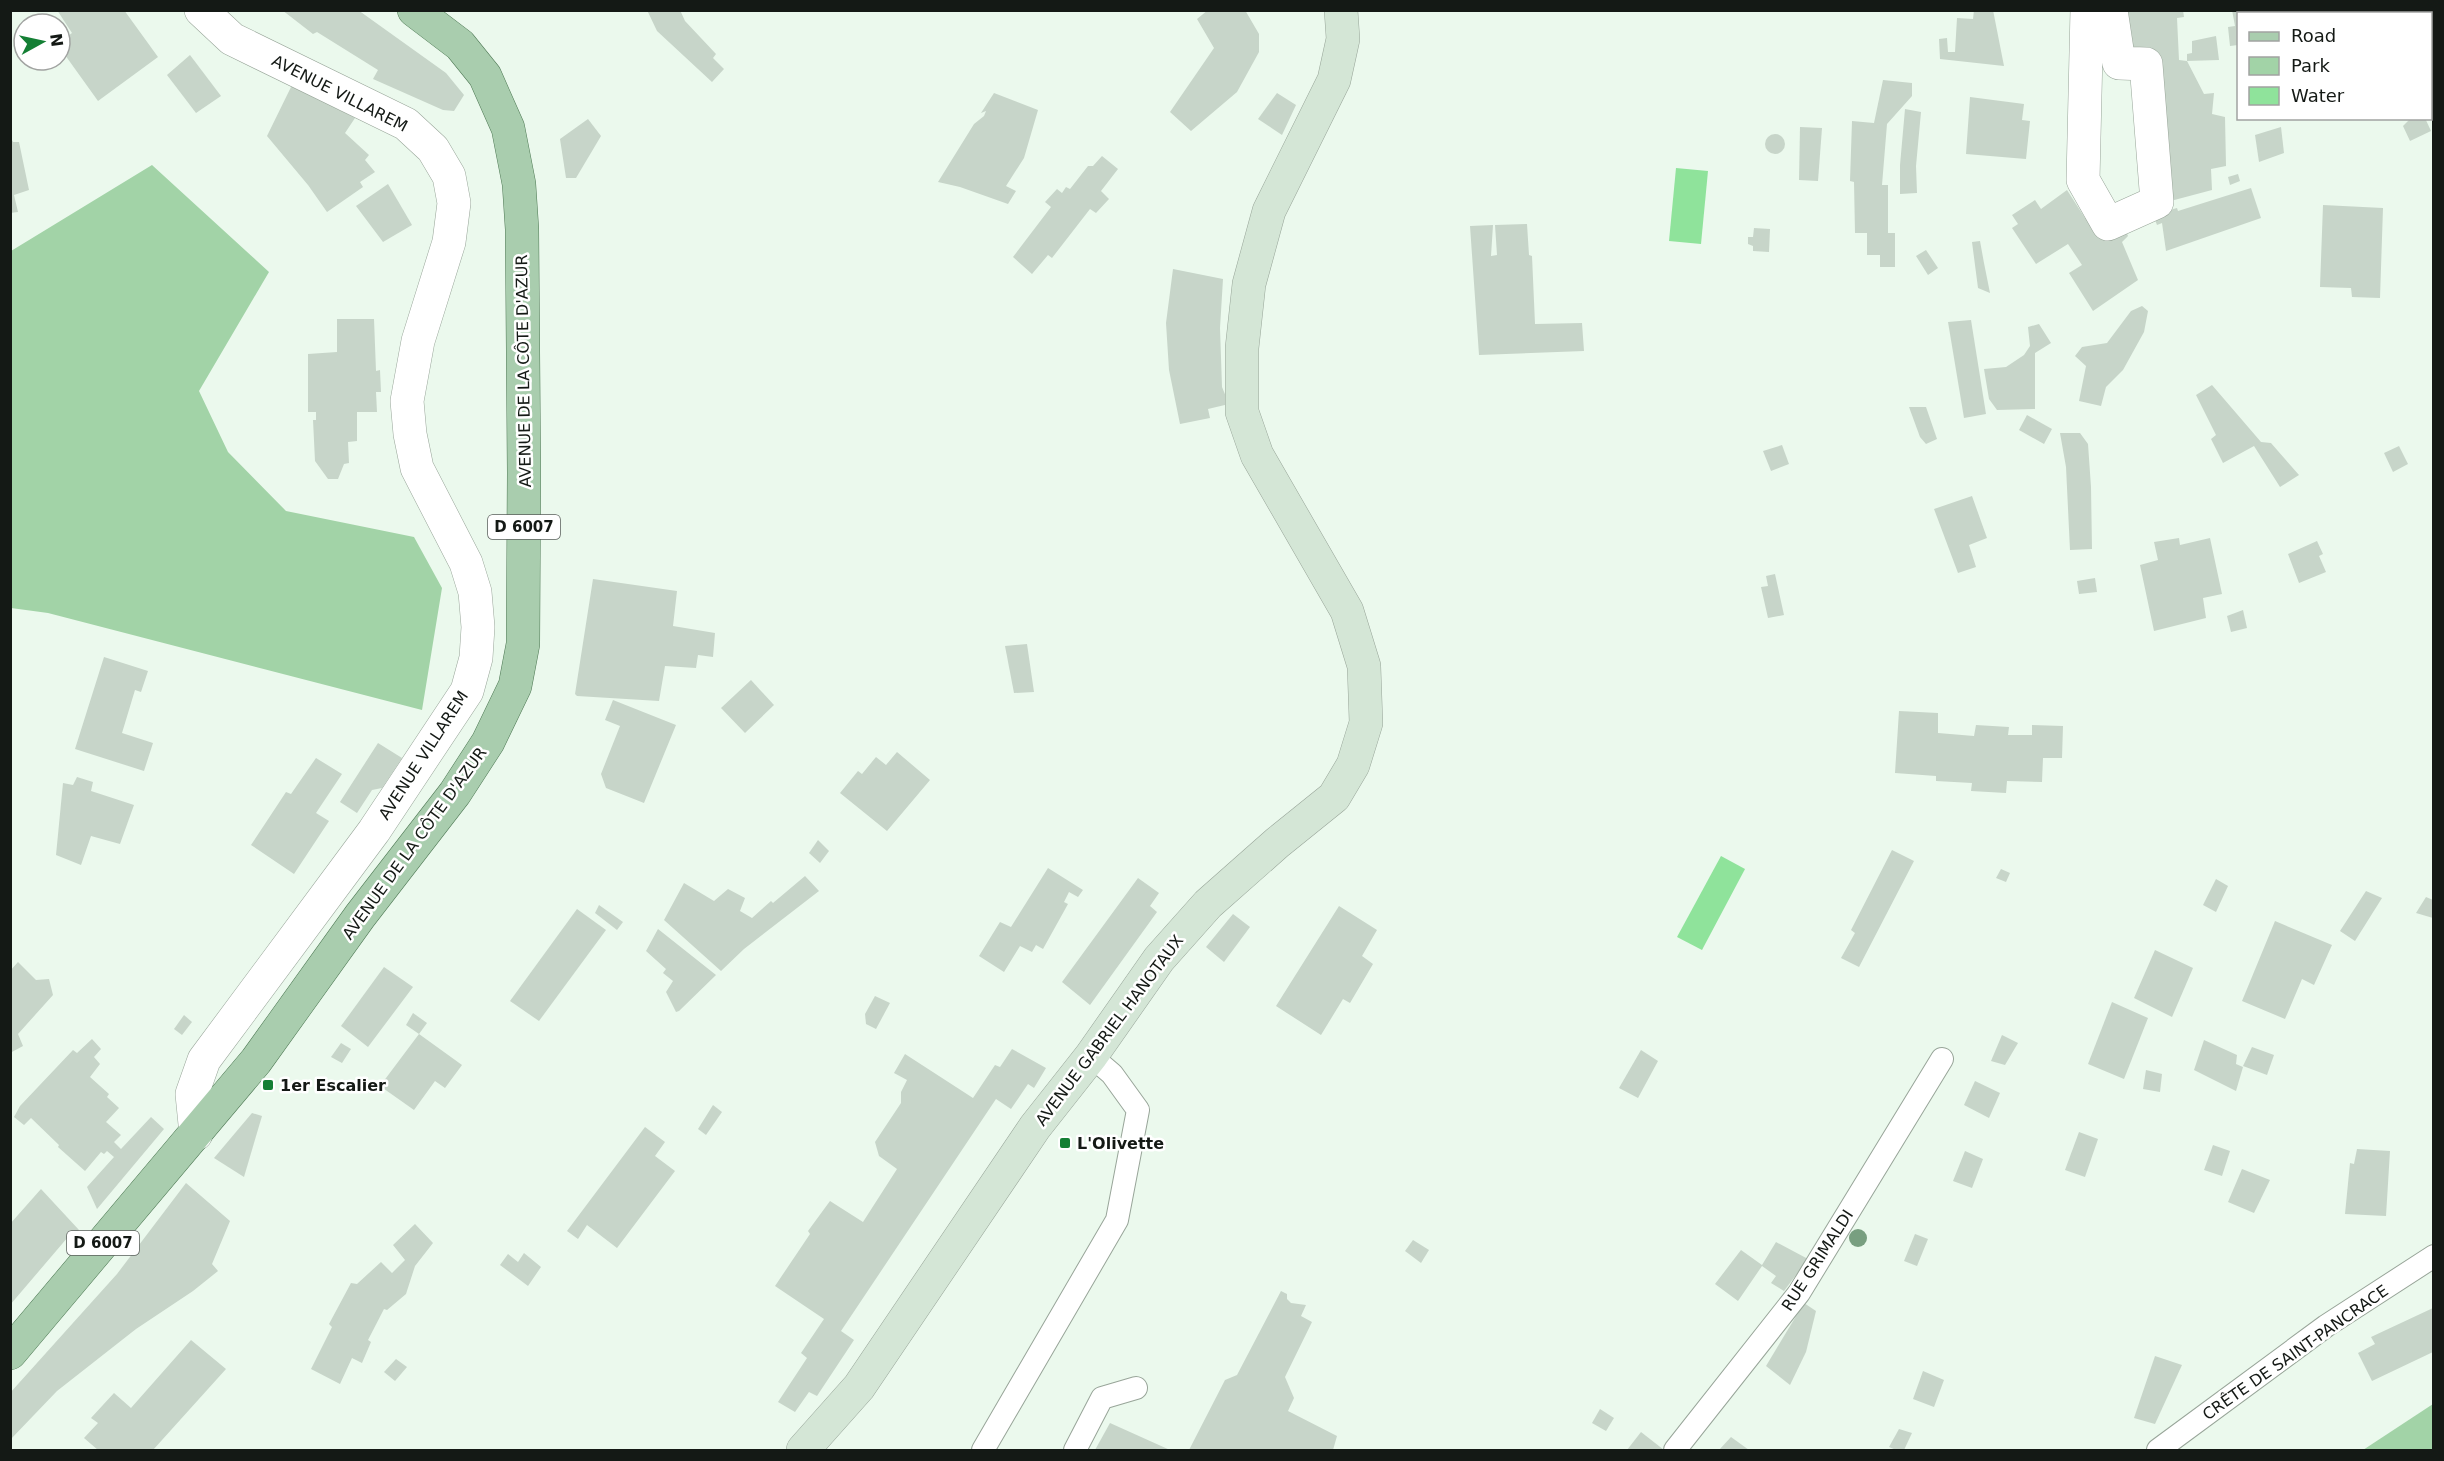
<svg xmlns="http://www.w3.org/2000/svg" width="2444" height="1461" viewBox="0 0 2444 1461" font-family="'DejaVu Sans',sans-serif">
  <rect width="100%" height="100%" fill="#ebf9ed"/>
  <g fill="#a2d3a7">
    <polygon points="152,165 269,272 199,391 228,452 286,511 414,537 442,588 422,710 48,613 11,608 11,251"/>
    <polygon points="2433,1404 2433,1450 2363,1450"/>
  </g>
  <g fill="#8fe39b">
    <polygon points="1676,168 1708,171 1701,244 1669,241"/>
    <polygon points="1721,856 1745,869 1702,950 1677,937"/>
  </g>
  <g fill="#c7d5c9">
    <polygon points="57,10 124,10 158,57 98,101 60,48 60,42 72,33"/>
    <polygon points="282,10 358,10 446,73 464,95 454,111 443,110 373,79 378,70 317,32 313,34"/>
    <polygon points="647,10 680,10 685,21 716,54 713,58 724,69 712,82 657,31"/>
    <polygon points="1208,10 1245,10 1259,34 1259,52 1237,92 1191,131 1170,112 1214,48 1197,19"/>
    <polygon points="1974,10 1993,10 2004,66 1940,59 1939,39 1947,38 1948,52 1955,52 1957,18 1973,19"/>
    <polygon points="2121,10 2183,10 2184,17 2177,18 2179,60 2187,61 2187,54 2192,53 2192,41 2216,36 2219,60 2187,61 2204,94 2214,93 2212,114 2225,117 2226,166 2211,169 2212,190 2163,203 2126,56"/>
    <polygon points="2232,10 2245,10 2246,14 2238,14 2238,45 2230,46 2228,27 2235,26"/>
    <polygon points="190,55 221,96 196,113 167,75"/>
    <polygon points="1883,80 1912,83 1912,96 1887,124 1882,185 1888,185 1888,233 1895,233 1895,267 1880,267 1880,255 1867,255 1867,233 1855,233 1854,182 1850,181 1852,121 1874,123"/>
    <polygon points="292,85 355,118 345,133 369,155 365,160 375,172 360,182 363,187 327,212 308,185 267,136"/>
    <polygon points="994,93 1038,110 1024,158 1006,186 1016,191 1008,204 960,187 938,182 974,124 984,116 986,111 981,113"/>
    <polygon points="1277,93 1296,105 1282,135 1258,119"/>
    <polygon points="1970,97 2024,104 2022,120 2030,121 2026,159 1966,154"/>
    <polygon points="1905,109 1921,112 1916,166 1917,193 1900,194 1900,165"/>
    <polygon points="2411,118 2425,118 2431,131 2410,141 2403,126"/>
    <polygon points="588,119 601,136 576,178 566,178 560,139"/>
    <polygon points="1800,127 1822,128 1818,181 1799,180"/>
    <polygon points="2281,127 2284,153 2259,162 2255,135"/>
    <circle cx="1775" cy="144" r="10"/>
    <polygon points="10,136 13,142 19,142 29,190 14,195 18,212 10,213"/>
    <polygon points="1102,156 1118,169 1101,191 1109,199 1096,213 1090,209 1052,258 1048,255 1032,274 1013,257 1051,207 1045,202 1057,189 1062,193 1066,187 1070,189 1088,166 1093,166"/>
    <polygon points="2238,174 2240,181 2230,185 2228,177"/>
    <polygon points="388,184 412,225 383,242 356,206"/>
    <polygon points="2251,188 2261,218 2166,251 2162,223 2157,225 2152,212 2159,213 2177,208 2178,211"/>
    <polygon points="2067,190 2085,218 2096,213 2124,225 2128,236 2122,242 2138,280 2093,311 2069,273 2082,265 2068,244 2036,264 2012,228 2018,224 2012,215 2035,200 2041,209"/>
    <polygon points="2323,205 2383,208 2380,298 2352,297 2351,288 2320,287"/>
    <polygon points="1527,224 1529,255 1532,256 1535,324 1582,323 1584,351 1479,355 1470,226 1493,225 1491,256 1497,255 1495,225"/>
    <polygon points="1754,228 1770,229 1769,252 1753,251 1753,246 1748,244 1748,237 1753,237"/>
    <polygon points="1980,241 1984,263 1990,293 1978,288 1972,242"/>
    <polygon points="1926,250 1938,268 1928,275 1916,256"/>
    <polygon points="1173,269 1223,279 1220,328 1222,387 1229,404 1208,409 1210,418 1180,424 1169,370 1166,323"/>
    <polygon points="2142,306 2148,311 2144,332 2123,370 2106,387 2101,406 2079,401 2086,366 2075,356 2082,347 2107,343 2131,311"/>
    <polygon points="337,319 374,319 376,371 380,370 381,392 376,392 377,412 357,412 357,441 348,442 349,463 344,464 338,479 328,479 315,461 313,420 316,420 316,412 308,412 308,354 337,352"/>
    <polygon points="1971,320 1986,414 1964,418 1948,322"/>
    <polygon points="2039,324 2051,343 2035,353 2035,409 1997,410 1989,399 1984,369 2006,367 2024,355 2030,346 2028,327"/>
    <polygon points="2212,385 2261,442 2271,443 2299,475 2280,487 2254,446 2223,463 2211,439 2216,435 2196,395"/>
    <polygon points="1909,407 1926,407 1937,439 1926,444 1920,437"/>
    <polygon points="2027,415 2052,429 2044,444 2019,430"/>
    <polygon points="2060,433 2080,433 2088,444 2091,487 2092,549 2070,550 2066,467"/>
    <polygon points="1782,445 1789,464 1771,471 1763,451"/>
    <polygon points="2399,446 2408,464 2393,472 2384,453"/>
    <polygon points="1972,496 1987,538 1969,545 1976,567 1958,573 1934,509"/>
    <polygon points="2179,538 2180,545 2210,538 2222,594 2203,598 2206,618 2154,631 2140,565 2158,560 2154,542"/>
    <polygon points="2317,541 2323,554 2319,556 2326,572 2299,583 2288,554"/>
    <polygon points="1775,574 1784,615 1768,618 1761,587 1768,586 1766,576"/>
    <polygon points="2095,578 2097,592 2079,594 2077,581"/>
    <polygon points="593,579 677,591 673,626 715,633 713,657 698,655 696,668 665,666 659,701 577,696 575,694"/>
    <polygon points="2243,610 2247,628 2231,632 2227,616"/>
    <polygon points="1027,644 1034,692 1014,693 1005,646"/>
    <polygon points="104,657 148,671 141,692 135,690 122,733 153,743 144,771 75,749"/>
    <polygon points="751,680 774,705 745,733 721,708"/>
    <polygon points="613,700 676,725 644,803 606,788 601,774 620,726 605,720"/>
    <polygon points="1899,711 1938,713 1938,733 1974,736 1976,725 2009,727 2008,735 2032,735 2032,725 2063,726 2062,758 2043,758 2042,782 2007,781 2006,793 1971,791 1972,783 1936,781 1936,776 1895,773"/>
    <polygon points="378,743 402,758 382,788 372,790 357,813 340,802"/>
    <polygon points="897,752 930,780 887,831 840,793 858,771 862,774 876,757 886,765"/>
    <polygon points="316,758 342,774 316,813 329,821 294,874 251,845 286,792 291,794"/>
    <polygon points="77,777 93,782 91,791 134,805 120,844 91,836 81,865 56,855 63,783 73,785"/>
    <polygon points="818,840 829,851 820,863 809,853"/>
    <polygon points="1892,850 1914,861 1859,967 1841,958 1855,933 1851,930"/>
    <polygon points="1048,868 1083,890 1078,897 1069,892 1064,902 1068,904 1043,949 1036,945 1032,952 1020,946 1004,972 979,956 1000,922 1011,927"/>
    <polygon points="2001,869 2010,873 2006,882 1996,878"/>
    <polygon points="805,876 819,891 744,949 721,971 664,920 684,883 714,901 728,889 745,898 740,911 752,918 771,901 773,903"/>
    <polygon points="1138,878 1159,893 1150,906 1157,912 1090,1005 1062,982"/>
    <polygon points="2216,879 2228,886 2216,912 2203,905"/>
    <polygon points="2366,891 2382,898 2355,941 2340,931"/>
    <polygon points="2426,897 2433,900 2433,918 2416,913"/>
    <polygon points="599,905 623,922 617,930 595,913"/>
    <polygon points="1339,906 1377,930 1362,956 1373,964 1350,1003 1343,999 1321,1035 1276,1006"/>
    <polygon points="577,909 606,930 539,1021 510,1001"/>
    <polygon points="1233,914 1250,927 1224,962 1206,947"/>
    <polygon points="2275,921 2332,945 2314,985 2302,979 2285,1019 2242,1001"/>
    <polygon points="658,929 716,975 679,1011 676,1012 666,992 673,981 663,973 666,969 646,951"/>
    <polygon points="2155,950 2193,968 2172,1017 2134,998"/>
    <polygon points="18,962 36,980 49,979 53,995 18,1034 23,1046 10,1053 10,971"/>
    <polygon points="384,967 413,987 368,1047 341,1026"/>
    <polygon points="875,996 890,1003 876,1029 866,1024 865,1014"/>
    <polygon points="2112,1002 2148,1018 2124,1079 2088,1064"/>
    <polygon points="413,1013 427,1023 419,1034 406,1025"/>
    <polygon points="184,1015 192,1022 182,1035 174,1029"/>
    <polygon points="419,1034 462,1065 445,1088 435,1081 414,1110 380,1086"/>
    <polygon points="2002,1035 2018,1043 2005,1065 1991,1061"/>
    <polygon points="92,1039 101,1049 94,1057 100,1064 90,1077 109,1094 107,1097 119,1108 106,1122 121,1135 114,1142 121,1149 151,1117 164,1129 97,1209 87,1187 114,1157 107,1151 104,1154 101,1152 85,1171 58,1147 59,1145 31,1118 24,1125 14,1117 20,1106 73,1050 77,1053"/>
    <polygon points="2204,1040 2237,1055 2236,1064 2243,1067 2236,1091 2194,1070"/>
    <polygon points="341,1043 351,1049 342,1063 331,1057"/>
    <polygon points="2252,1047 2274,1055 2267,1075 2243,1066"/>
    <polygon points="1012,1049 1046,1068 1034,1088 1028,1084 1011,1109 996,1099 841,1331 854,1340 817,1396 809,1392 795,1412 778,1402 807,1358 801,1353 824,1319 775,1286 810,1234 808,1231 830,1201 863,1222 897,1169 879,1156 875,1142 901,1103 901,1092 907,1080 894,1073 905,1054 973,1098 995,1065 1000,1067"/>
    <polygon points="1641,1050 1658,1061 1638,1098 1619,1088"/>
    <polygon points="2146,1070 2162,1074 2160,1092 2143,1089"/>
    <polygon points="1975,1081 2000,1093 1989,1118 1964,1105"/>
    <polygon points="713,1105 722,1112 706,1135 698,1129"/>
    <polygon points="252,1113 262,1116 244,1177 214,1158"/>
    <polygon points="645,1127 665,1142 655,1156 675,1171 617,1248 587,1225 578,1239 567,1231"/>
    <polygon points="2079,1132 2098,1139 2085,1177 2065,1170"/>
    <polygon points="2213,1145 2230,1151 2222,1176 2204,1170"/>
    <polygon points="2357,1149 2390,1151 2386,1216 2345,1214 2350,1163 2354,1164"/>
    <polygon points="1965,1151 1983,1159 1972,1188 1953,1181"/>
    <polygon points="2242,1169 2270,1180 2254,1213 2228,1202"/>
    <polygon points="186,1183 230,1221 212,1264 218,1271 193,1291 136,1329 57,1391 10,1440 10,1393 117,1274"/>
    <polygon points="41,1189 79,1230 71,1240 68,1237 10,1305 10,1224"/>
    <polygon points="415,1224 433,1243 415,1266 406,1294 387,1310 384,1309 368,1340 371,1342 362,1363 352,1358 340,1384 311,1369 332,1327 329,1324 351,1283 357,1284 381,1262 392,1273 405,1260 393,1245"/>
    <polygon points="1915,1234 1928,1239 1917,1266 1904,1261"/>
    <polygon points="1413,1240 1429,1250 1421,1263 1405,1251"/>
    <polygon points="1776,1242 1808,1259 1784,1291 1771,1283 1776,1276 1762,1266 1738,1301 1715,1284 1741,1250 1762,1265"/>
    <polygon points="524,1253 541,1267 528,1286 500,1265 508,1254 518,1262"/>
    <polygon points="1281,1291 1287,1294 1287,1299 1291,1303 1306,1305 1301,1316 1312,1322 1285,1377 1294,1398 1288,1411 1337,1436 1333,1450 1189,1450 1225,1380 1237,1375"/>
    <polygon points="1804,1303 1816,1311 1806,1352 1790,1385 1766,1366"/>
    <polygon points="2433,1308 2433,1352 2372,1381 2358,1353 2375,1344 2371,1337"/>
    <polygon points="191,1340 226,1369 153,1450 98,1450 84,1438 98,1423 91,1418 114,1393 131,1408"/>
    <polygon points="2155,1356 2182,1365 2155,1424 2134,1418"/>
    <polygon points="396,1359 407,1367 395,1381 384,1372"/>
    <polygon points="1923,1371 1944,1380 1934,1407 1913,1399"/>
    <polygon points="1600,1409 1614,1418 1606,1431 1592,1423"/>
    <polygon points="1110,1423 1170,1450 1095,1450"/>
    <polygon points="1899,1429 1912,1433 1904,1450 1896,1450 1889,1447"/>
    <polygon points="1641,1432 1664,1450 1627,1450"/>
    <polygon points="1731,1437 1749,1450 1719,1450"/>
  </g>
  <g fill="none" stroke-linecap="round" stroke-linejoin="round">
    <defs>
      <g id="service">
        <polyline points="983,1450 1117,1220 1138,1110 1112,1074 1091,1056"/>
        <polyline points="1075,1450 1102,1398 1136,1388"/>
        <polyline points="1675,1450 1799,1293 1942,1059"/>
        <polyline points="2158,1450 2326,1326 2434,1256"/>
      </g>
      <polyline id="pedestrian" points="2087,10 2083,180 2108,224 2157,202 2146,64 2119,63 2111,10"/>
      <polyline id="minor" points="196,1134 192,1094 204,1060 374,831 467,691 476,658 478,627 475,592 466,563 417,468 410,434 407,401 418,341 449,242 454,203 449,176 433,149 406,124 232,39 201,10"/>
      <polyline id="secondary" points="803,1450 859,1387 1035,1127 1091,1056 1159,959 1208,904 1277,843 1334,797 1353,765 1366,723 1364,666 1347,611 1257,455 1242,412 1242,348 1249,284 1269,211 1334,80 1343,39 1341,10"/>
      <polyline id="primary" points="10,1353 256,1061 360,916 455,793 488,742 515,686 523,644 524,473 522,229 519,184 508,128 485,76 460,45 414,10"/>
    </defs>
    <use href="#service" stroke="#98a599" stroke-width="24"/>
    <use href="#pedestrian" stroke="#98a599" stroke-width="34"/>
    <use href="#minor" stroke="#98a599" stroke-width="34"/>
    <use href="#secondary" stroke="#98a599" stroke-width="34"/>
    <use href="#primary" stroke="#4f7955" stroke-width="34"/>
    <use href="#service" stroke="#fff" stroke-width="22"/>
    <use href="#pedestrian" stroke="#fff" stroke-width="33"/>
    <use href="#minor" stroke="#fff" stroke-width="33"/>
    <use href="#secondary" stroke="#d4e6d6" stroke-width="33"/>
    <use href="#primary" stroke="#a9cdae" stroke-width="33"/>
  </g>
  <circle fill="#789f80" cx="1858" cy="1238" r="9"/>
  <g fill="#147f34" stroke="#fff" stroke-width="2">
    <rect x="262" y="1079" width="12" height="12" rx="3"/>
    <rect x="1059" y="1137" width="12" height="12" rx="3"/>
  </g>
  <g text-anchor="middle" stroke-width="5" stroke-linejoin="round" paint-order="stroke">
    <g fill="#fff" stroke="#5a5e5b" stroke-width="1.5">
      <rect x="488" y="515" width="72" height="24" rx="4.5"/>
      <rect x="67" y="1231" width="72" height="24" rx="4.5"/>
    </g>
    <g font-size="15" font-weight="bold" fill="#141915">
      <text x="524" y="532">D 6007</text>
      <text x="103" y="1248">D 6007</text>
    </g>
    <g font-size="16" fill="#141915" stroke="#fff">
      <text transform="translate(340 93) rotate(27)" y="6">AVENUE VILLAREM</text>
      <text transform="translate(523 371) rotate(-91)" y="6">AVENUE DE LA CÔTE D'AZUR</text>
      <text transform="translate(423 755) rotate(-57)" y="6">AVENUE VILLAREM</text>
      <text transform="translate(414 843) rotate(-54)" y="6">AVENUE DE LA CÔTE D'AZUR</text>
      <text transform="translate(1109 1030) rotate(-53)" y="6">AVENUE GABRIEL HANOTAUX</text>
      <text transform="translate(1817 1260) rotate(-57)" y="6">RUE GRIMALDI</text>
      <text transform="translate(2295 1352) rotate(-35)" y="6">CRÊTE DE SAINT-PANCRACE</text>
    </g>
    <g font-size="16" font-weight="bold" fill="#141915" stroke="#fff" text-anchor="start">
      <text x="280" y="1091">1er Escalier</text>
      <text x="1077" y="1149">L'Olivette</text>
    </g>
  </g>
  <rect width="2444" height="1461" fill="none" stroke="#141915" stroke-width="24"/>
  <rect x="2237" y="12" width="195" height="108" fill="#ffffff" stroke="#a1a3a1" stroke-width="1.5"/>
  <rect x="2249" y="32" width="30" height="9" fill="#a9cdae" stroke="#a1a3a1" stroke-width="1.5"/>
  <text x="2291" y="42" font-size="18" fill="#141915">Road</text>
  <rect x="2249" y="57" width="30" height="18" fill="#a2d3a7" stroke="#a1a3a1" stroke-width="1.5"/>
  <text x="2291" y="72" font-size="18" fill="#141915">Park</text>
  <rect x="2249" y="87" width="30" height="18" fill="#8fe39b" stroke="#a1a3a1" stroke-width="1.5"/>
  <text x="2291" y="102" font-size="18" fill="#141915">Water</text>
  <g transform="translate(42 42) rotate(82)"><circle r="28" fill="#ffffff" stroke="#a1a3a1" stroke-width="1.5"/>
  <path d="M0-4.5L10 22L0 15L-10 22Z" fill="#147f34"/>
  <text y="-9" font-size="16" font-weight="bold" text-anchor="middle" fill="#141915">N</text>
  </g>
</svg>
